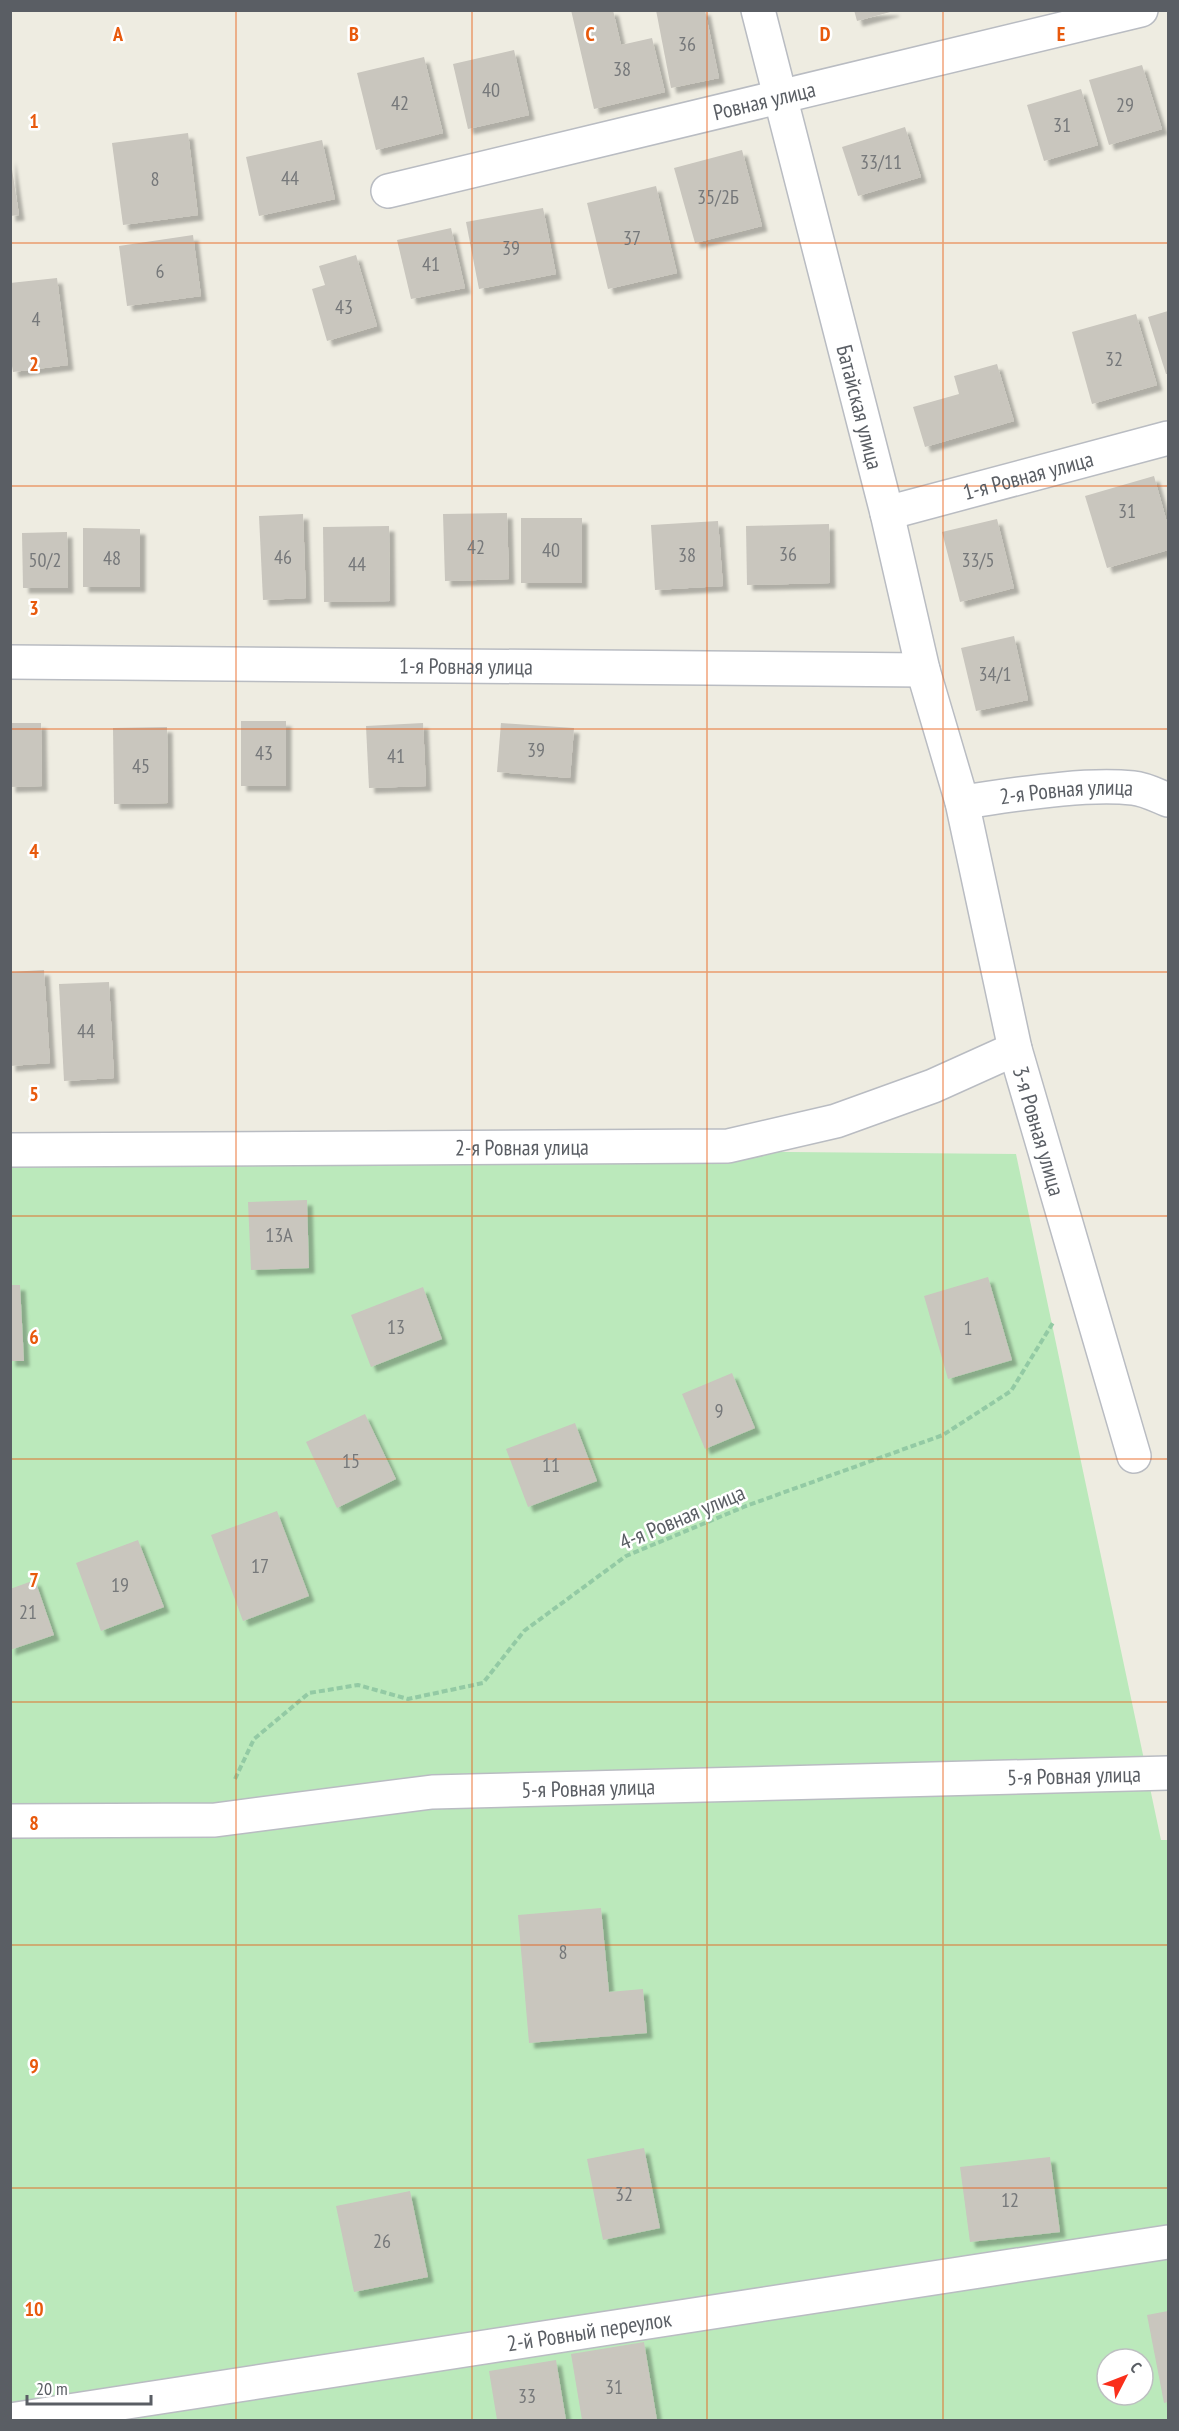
<svg xmlns="http://www.w3.org/2000/svg" width="1179" height="2431" viewBox="0 0 1179 2431" font-family="'PT Sans Narrow',sans-serif">
  <defs>
    <filter id="shadow"><feDropShadow dx="5.5" dy="5.5" stdDeviation="1.5" flood-color="#0004"/></filter>
  </defs>
  <rect width="100%" height="100%" fill="#eeece1"/>
  <path fill="#bbe9bb" fill-rule="evenodd" d="M11 1145 1016 1154 1161 1840H1168V2420H11ZM1107 2359H1143V2395H1107Z"/>
  <g fill="#c9c6be" filter="url(#shadow)">
    <polygon points="571,10 613,10 621,45 652,38 665,92 594,109"/>
    <polygon points="656,10 705,10 719,78 671,88"/>
    <polygon points="854,10 894,10 894,11 857,21"/>
    <polygon points="514,50 529,115 468,129 453,64"/>
    <polygon points="424,57 443,133 376,150 357,73"/>
    <polygon points="1142,65 1162,129 1109,145 1089,80"/>
    <polygon points="1081,89 1098,145 1044,161 1027,105"/>
    <polygon points="905,127 921,177 858,196 842,147"/>
    <polygon points="188,133 198,215 123,225 112,143"/>
    <polygon points="322,140 335,199 259,216 246,157"/>
    <polygon points="742,150 762,226 695,243 674,168"/>
    <polygon points="10,156 19,215 10,216"/>
    <polygon points="656,186 677,273 608,289 587,203"/>
    <polygon points="543,208 556,274 479,289 466,222"/>
    <polygon points="451,228 465,288 411,299 397,240"/>
    <polygon points="193,235 201,296 127,306 119,246"/>
    <polygon points="356,255 377,326 327,341 312,289 325,285 319,266"/>
    <polygon points="57,278 68,365 13,372 10,354 10,283"/>
    <polygon points="1168,311 1168,374 1166,374 1148,317"/>
    <polygon points="1136,314 1157,385 1092,404 1072,332"/>
    <polygon points="997,364 1014,421 925,447 913,407 959,394 954,376"/>
    <polygon points="1154,476 1168,526 1168,550 1107,568 1085,496"/>
    <polygon points="507,513 509,579 445,581 443,514"/>
    <polygon points="303,514 306,598 263,600 259,516"/>
    <rect x="521" y="518" width="61" height="65"/>
    <polygon points="997,519 1014,588 960,602 942,532"/>
    <polygon points="718,521 723,586 655,590 651,525"/>
    <polygon points="829,524 830,583 747,585 746,526"/>
    <polygon points="389,526 390,601 324,602 323,527"/>
    <polygon points="83,528 140,529 140,587 83,587"/>
    <polygon points="67,532 68,588 23,588 22,533"/>
    <polygon points="1014,636 1028,700 976,711 961,648"/>
    <rect x="241" y="721" width="45" height="65"/>
    <polygon points="10,723 41,723 42,786 10,787"/>
    <polygon points="423,723 426,786 369,788 366,726"/>
    <polygon points="501,723 574,728 570,778 497,772"/>
    <polygon points="167,727 168,803 114,804 113,728"/>
    <polygon points="44,970 50,1063 10,1066 10,972"/>
    <polygon points="109,982 114,1078 64,1081 59,984"/>
    <polygon points="307,1200 309,1268 251,1270 248,1202"/>
    <polygon points="988,1277 1012,1360 948,1379 924,1296"/>
    <polygon points="10,1285 20,1285 24,1361 10,1361"/>
    <polygon points="423,1287 442,1339 371,1367 351,1315"/>
    <polygon points="732,1373 755,1428 705,1449 682,1394"/>
    <polygon points="365,1414 396,1479 337,1508 306,1442"/>
    <polygon points="575,1423 597,1481 528,1507 506,1449"/>
    <polygon points="277,1511 309,1596 243,1621 211,1535"/>
    <polygon points="138,1540 164,1607 101,1631 76,1563"/>
    <polygon points="35,1580 54,1635 10,1650 10,1589"/>
    <polygon points="601,1908 609,1992 643,1989 647,2033 529,2043 518,1915"/>
    <polygon points="644,2148 660,2228 603,2240 587,2159"/>
    <polygon points="1050,2157 1060,2232 970,2242 960,2167"/>
    <polygon points="410,2191 428,2277 354,2292 336,2206"/>
    <polygon points="1168,2311 1168,2402 1164,2403 1147,2315"/>
    <polygon points="644,2342 657,2420 582,2420 571,2354"/>
    <polygon points="556,2360 566,2420 497,2420 489,2371"/>
  </g>
  <g fill="none" stroke-linecap="round" stroke-linejoin="round">
    <defs>
      <g id="minor">
        <path id="s1" d="M758 10 887 513 923 670 962 802 1015 1049 1134 1456"/>
        <path id="s2" d="M388 191 1141 10"/>
        <path id="s3" d="M887 513 1168 438"/>
        <path id="s4" d="M10 662 923 670"/>
        <path id="s5" d="M962 802C1014 795 1081 783 1133 788 1145 789 1158 796 1168 800"/>
        <path id="s6" d="M10 1150 728 1146 836 1121 933 1086 1015 1049"/>
        <path id="s7" d="M10 1821 215 1820 432 1792 1168 1773"/>
        <path id="s8" d="M10 2420 1168 2242"/>
      </g>
    </defs>
    <use href="#minor" stroke="#b9bcc2" stroke-width="36"/>
    <polyline stroke="#93caa4" stroke-width="4" stroke-dasharray="6 3" stroke-linecap="butt" points="235,1779 254,1739 309,1693 358,1685 408,1699 483,1683 524,1631 626,1556 746,1506 943,1435 1011,1391 1054,1321"/>
    <use href="#minor" stroke="#fff" stroke-width="33"/>
  </g>
  <path fill="none" stroke="#e8590c" stroke-width="1.5" stroke-opacity="0.55" d="M236 10V2420M472 10V2420M707 10V2420M943 10V2420M10 243H1168M10 486H1168M10 729H1168M10 972H1168M10 1216H1168M10 1459H1168M10 1702H1168M10 1945H1168M10 2188H1168"/>
  <g text-anchor="middle" stroke-width="5" stroke-linejoin="round" paint-order="stroke">
    <g font-size="20" fill="#76787a">
      <text x="687" y="51">36</text>
      <text x="622" y="76">38</text>
      <text x="491" y="97">40</text>
      <text x="400" y="110">42</text>
      <text x="1125" y="112">29</text>
      <text x="1062" y="132">31</text>
      <text x="881" y="169">33/11</text>
      <text x="290" y="185">44</text>
      <text x="155" y="186">8</text>
      <text x="718" y="204">35/2Б</text>
      <text x="632" y="245">37</text>
      <text x="511" y="255">39</text>
      <text x="431" y="271">41</text>
      <text x="160" y="278">6</text>
      <text x="344" y="314">43</text>
      <text x="36" y="326">4</text>
      <text x="1114" y="366">32</text>
      <text x="1127" y="518">31</text>
      <text x="476" y="554">42</text>
      <text x="551" y="557">40</text>
      <text x="788" y="561">36</text>
      <text x="687" y="562">38</text>
      <text x="283" y="564">46</text>
      <text x="112" y="565">48</text>
      <text x="45" y="567">50/2</text>
      <text x="978" y="567">33/5</text>
      <text x="357" y="571">44</text>
      <text x="995" y="681">34/1</text>
      <text x="536" y="757">39</text>
      <text x="264" y="760">43</text>
      <text x="396" y="763">41</text>
      <text x="141" y="773">45</text>
      <text x="86" y="1038">44</text>
      <text x="279" y="1242">13А</text>
      <text x="396" y="1334">13</text>
      <text x="968" y="1335">1</text>
      <text x="719" y="1418">9</text>
      <text x="351" y="1468">15</text>
      <text x="551" y="1472">11</text>
      <text x="260" y="1573">17</text>
      <text x="120" y="1592">19</text>
      <text x="28" y="1619">21</text>
      <text x="563" y="1959">8</text>
      <text x="624" y="2201">32</text>
      <text x="1010" y="2207">12</text>
      <text x="382" y="2248">26</text>
      <text x="614" y="2394">31</text>
      <text x="527" y="2403">33</text>
    </g>
    <g font-size="22" fill="#5a5e64" stroke="#fff">
      <text dy="8" stroke="none"><textPath href="#s2" startOffset="387">Ровная улица</textPath></text>
      <text dy="8" stroke="none"><textPath href="#s1" startOffset="410">Батайская улица</textPath></text>
      <text dy="8" stroke="none"><textPath href="#s3" startOffset="146">1-я Ровная улица</textPath></text>
      <text dy="8" stroke="none"><textPath href="#s4" startOffset="456">1-я Ровная улица</textPath></text>
      <text dy="8" stroke="none"><textPath href="#s5" startOffset="105">2-я Ровная улица</textPath></text>
      <text dy="8" stroke="none"><textPath href="#s1" startOffset="1156">3-я Ровная улица</textPath></text>
      <text dy="8" stroke="none"><textPath href="#s6" startOffset="512">2-я Ровная улица</textPath></text>
      <text transform="translate(682 1517) rotate(-23)" y="8">4-я Ровная улица</text>
      <text dy="8" stroke="none"><textPath href="#s7" startOffset="1066">5-я Ровная улица</textPath></text>
      <text dy="8" stroke="none"><textPath href="#s7" startOffset="580">5-я Ровная улица</textPath></text>
      <text dy="8" stroke="none"><textPath href="#s8" startOffset="586">2-й Ровный переулок</textPath></text>
    </g>
  </g>
  <g font-size="20" text-anchor="middle" font-weight="bold" fill="#e8590c" stroke="#fff" stroke-width="5" stroke-linejoin="round" paint-order="stroke">
    <text x="118" y="41">A</text>
    <text x="354" y="41">B</text>
    <text x="590" y="41">C</text>
    <text x="825" y="41">D</text>
    <text x="1061" y="41">E</text>
    <text x="34" y="128">1</text>
    <text x="34" y="371">2</text>
    <text x="34" y="615">3</text>
    <text x="34" y="858">4</text>
    <text x="34" y="1101">5</text>
    <text x="34" y="1344">6</text>
    <text x="34" y="1587">7</text>
    <text x="34" y="1830">8</text>
    <text x="34" y="2073">9</text>
    <text x="34" y="2316">10</text>
  </g>
  <rect width="1179" height="2431" fill="none" stroke="#5a5e64" stroke-width="24"/>
  <g transform="translate(1125 2377) rotate(48)"><circle r="28" fill="#ffffff" stroke="#bdbfc1" stroke-width="1.5"/>
  <path d="M0-4.5L10 22L0 15L-10 22Z" fill="#fa2f1b"/>
  <text y="-9" font-size="16" font-weight="bold" text-anchor="middle" fill="#5a5e64">С</text>
  </g>
  <path d="M27 2395v9h124v-9" fill="none" stroke="#5a5e64" stroke-width="3"/>
  <text x="36" y="2395" font-size="18" fill="#5a5e64" stroke="#ffffff" stroke-width="4.5" paint-order="stroke">20 m</text>
</svg>
